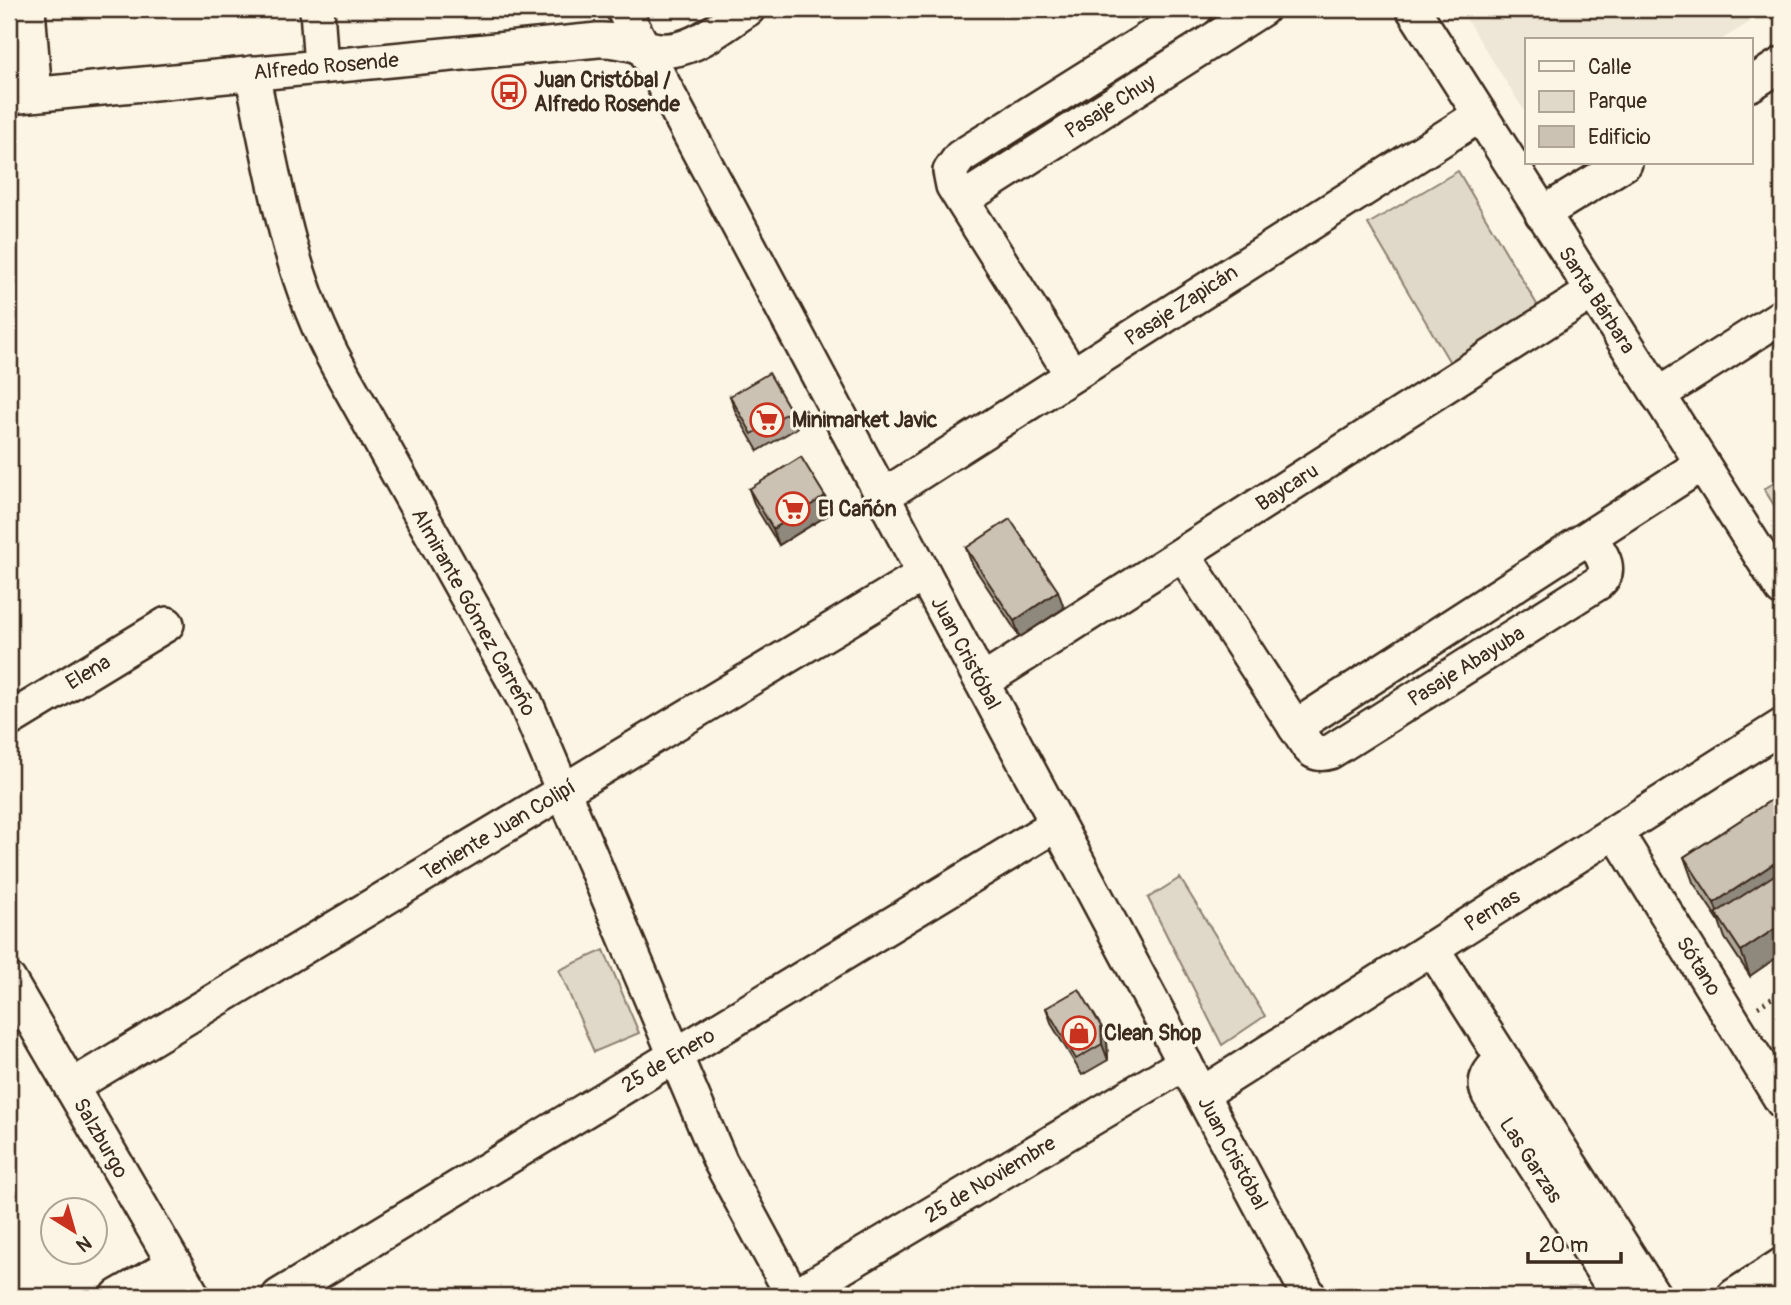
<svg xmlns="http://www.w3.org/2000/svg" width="1791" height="1305" viewBox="0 0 1791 1305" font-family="Pangolin,sans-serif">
  <rect width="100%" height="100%" fill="#fcf5e5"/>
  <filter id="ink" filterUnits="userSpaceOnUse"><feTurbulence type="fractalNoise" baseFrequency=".0143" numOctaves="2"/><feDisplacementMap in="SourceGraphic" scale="14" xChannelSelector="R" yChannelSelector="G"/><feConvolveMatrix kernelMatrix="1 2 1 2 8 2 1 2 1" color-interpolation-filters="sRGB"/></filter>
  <g filter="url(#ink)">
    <polygon fill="#eee6d6" points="1460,9 1771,9 1721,40 1527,40 1527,115"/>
    <g fill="#e0d8c8" stroke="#8e8173" stroke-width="2">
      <polygon points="1458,171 1542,313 1452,366 1368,224"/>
      <polygon points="1782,478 1782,518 1764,489"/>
      <polygon points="1180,878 1265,1016 1222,1045 1148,898"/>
      <polygon points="604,950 639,1033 594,1052 559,970"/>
    </g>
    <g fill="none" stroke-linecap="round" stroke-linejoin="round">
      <defs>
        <g id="minor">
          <polyline points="28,9 35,94"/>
          <polyline points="317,9 321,67"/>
          <polyline points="623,9 1309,1296"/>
          <polyline points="1413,9 1782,589"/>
          <path d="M252 73C273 174 288 275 338 366L525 701 720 1161 793 1296"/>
          <polyline points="1751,84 1782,64"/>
          <path d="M9 97 598 40C618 39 634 45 653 49 688 57 721 26 748 9"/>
          <polyline points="962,200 1262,9"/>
          <polyline points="1542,214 1625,163"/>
          <polyline points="1072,375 953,186 950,171 960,157 1196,9"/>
          <polyline points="1658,395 1782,316"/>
          <polyline points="883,496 1480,115"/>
          <path d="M1183 554 1307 745C1313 753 1320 755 1330 752L1598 583C1615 568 1599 552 1590 537"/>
          <polyline points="982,682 1592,292"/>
          <polyline points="9,720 167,624"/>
          <polyline points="1295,727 1702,464"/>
          <polyline points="1616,832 1782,1101"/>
          <polyline points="1432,948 1654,1296"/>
          <polyline points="9,980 193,1296"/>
          <path d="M1502 1059C1491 1070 1481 1079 1489 1095L1619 1296"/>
          <polyline points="71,1087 924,574"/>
          <polyline points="1202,1094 1782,726"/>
          <polyline points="118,1296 174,1264"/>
          <polyline points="279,1296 1057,824"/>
          <polyline points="794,1296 1185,1063"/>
          <polyline points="1734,1296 1782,1265"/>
        </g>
      </defs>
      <use href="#minor" stroke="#3b2a1e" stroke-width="38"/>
      <polyline stroke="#3b2a1e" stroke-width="4.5" stroke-dasharray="2 5" stroke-linecap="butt" points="1758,1007 1782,992"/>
      <use href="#minor" stroke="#fcf5e5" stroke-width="33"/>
    </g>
    <g fill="#afa79a" stroke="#3b2a1e" stroke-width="2">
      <polygon points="730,396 791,411 797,428 758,451 736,413"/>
      <polygon points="749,489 831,513 779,545 755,506"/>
      <polygon points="966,548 1064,608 1020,637 972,564"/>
      <polygon points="1782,793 1750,976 1725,938 1719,921 1693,882 1684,857"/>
      <polygon points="1046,1008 1101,1026 1107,1042 1108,1060 1082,1075 1052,1025"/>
    </g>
    <g fill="#8f887d" stroke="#3b2a1e" stroke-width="2">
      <polygon points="825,496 831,513 779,545 773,529"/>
      <polygon points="1058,591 1064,608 1020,637 1014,621"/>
      <polygon points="1782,858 1782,889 1720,920 1714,903"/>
      <polygon points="1782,924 1782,954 1750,976 1741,951"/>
      <polygon points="1101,1026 1107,1042 1108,1060 1102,1044"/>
    </g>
    <g fill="#ccc2b3" stroke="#3b2a1e" stroke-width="2">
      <polygon points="769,373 791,411 752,434 730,396"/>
      <polygon points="801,457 825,496 773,529 749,489"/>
      <polygon points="1010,519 1058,591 1014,621 966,548"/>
      <polygon points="1782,793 1782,858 1714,903 1684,857"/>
      <polygon points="1782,870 1782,924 1741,951 1716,913"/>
      <polygon points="1079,989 1101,1026 1102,1044 1076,1059 1046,1008"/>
    </g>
  </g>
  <defs>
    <symbol id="bus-ring" viewBox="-11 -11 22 22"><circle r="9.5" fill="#fcf5e5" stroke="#c8321e" stroke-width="1.5"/><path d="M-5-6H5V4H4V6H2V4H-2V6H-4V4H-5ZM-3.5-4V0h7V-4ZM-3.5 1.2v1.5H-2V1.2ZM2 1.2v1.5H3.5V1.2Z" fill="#c8321e"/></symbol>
    <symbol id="supermarket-ring" viewBox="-11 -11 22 22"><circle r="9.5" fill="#fcf5e5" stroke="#c8321e" stroke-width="1.5"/><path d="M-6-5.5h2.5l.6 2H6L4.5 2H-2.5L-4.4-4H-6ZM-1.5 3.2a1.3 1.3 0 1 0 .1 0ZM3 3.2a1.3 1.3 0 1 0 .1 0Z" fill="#c8321e"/></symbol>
    <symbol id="shop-ring" viewBox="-11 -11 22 22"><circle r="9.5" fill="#fcf5e5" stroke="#c8321e" stroke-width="1.5"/><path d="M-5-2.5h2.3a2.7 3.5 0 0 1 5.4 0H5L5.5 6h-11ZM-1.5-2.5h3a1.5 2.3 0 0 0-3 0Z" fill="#c8321e"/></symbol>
  </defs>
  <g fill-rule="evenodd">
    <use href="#bus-ring" x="490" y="73" width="38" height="38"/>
    <use href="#supermarket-ring" x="748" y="401" width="38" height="38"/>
    <use href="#supermarket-ring" x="774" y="490" width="38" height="38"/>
    <use href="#shop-ring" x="1060" y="1014" width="38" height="38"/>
  </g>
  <g text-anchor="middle" stroke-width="6" stroke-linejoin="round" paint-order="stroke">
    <g font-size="21" fill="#3b2a1e" stroke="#fcf5e5">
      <text transform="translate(326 66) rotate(-5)" y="7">Alfredo Rosende</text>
      <text transform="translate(1110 106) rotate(-32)" y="7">Pasaje Chuy</text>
      <text transform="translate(1597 300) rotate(57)" y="7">Santa Bárbara</text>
      <text transform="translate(1181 305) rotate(-33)" y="7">Pasaje Zapicán</text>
      <text transform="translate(1287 487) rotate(-33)" y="7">Baycaru</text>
      <text transform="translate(474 612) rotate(61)" y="7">Almirante Gómez Carreño</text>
      <text transform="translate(966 653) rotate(62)" y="7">Juan Cristóbal</text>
      <text transform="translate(1466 666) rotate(-32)" y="7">Pasaje Abayuba</text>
      <text transform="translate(88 672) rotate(-31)" y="7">Elena</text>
      <text transform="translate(498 830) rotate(-31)" y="7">Teniente Juan Colipí</text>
      <text transform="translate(1492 910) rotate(-32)" y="7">Pernas</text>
      <text transform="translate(1699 966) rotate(58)" y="7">Sótano</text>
      <text transform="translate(668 1060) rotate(-31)" y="7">25 de Enero</text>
      <text transform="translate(101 1138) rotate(60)" y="7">Salzburgo</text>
      <text transform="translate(1233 1153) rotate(62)" y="7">Juan Cristóbal</text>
      <text transform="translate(1531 1160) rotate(57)" y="7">Las Garzas</text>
      <text transform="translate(990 1179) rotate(-31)" y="7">25 de Noviembre</text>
    </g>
    <g font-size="21" font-weight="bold" fill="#3b2a1e" stroke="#fcf5e5" text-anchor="start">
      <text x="534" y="87">Juan Cristóbal /<tspan x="534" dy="24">Alfredo Rosende</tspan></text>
      <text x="792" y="427">Minimarket Javic</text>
      <text x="818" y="516">El Cañón</text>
      <text x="1104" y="1040">Clean Shop</text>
    </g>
  </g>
  <rect width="1791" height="1305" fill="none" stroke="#fcf5e5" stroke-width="35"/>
  <rect x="18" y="18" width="1756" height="1270" fill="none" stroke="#3b2a1e" stroke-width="2.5" filter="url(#ink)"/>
  <rect x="1525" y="38" width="228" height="126" fill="#fcf5e5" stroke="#afa495" stroke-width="2"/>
  <rect x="1539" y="61" width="35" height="10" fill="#fcf5e5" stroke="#afa495" stroke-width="2"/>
  <text x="1588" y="74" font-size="21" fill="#3b2a1e">Calle</text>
  <rect x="1539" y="91" width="35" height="21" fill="#e0d8c8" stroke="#afa495" stroke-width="2"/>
  <text x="1588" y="108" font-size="21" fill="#3b2a1e">Parque</text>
  <rect x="1539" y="126" width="35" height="21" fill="#ccc2b3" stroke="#afa495" stroke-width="2"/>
  <text x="1588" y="144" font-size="21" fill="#3b2a1e">Edificio</text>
  <g transform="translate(74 1231) rotate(143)"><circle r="33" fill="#fcf5e5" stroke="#afa495" stroke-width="2"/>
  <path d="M0-5L12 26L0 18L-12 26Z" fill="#c8321e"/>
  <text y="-10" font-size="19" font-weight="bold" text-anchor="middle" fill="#3b2a1e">N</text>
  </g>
  <path d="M1528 1252v10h93v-10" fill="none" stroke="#3b2a1e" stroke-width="3.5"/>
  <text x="1539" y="1252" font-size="21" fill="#3b2a1e" stroke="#fcf5e5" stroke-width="5" paint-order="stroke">20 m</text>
</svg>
